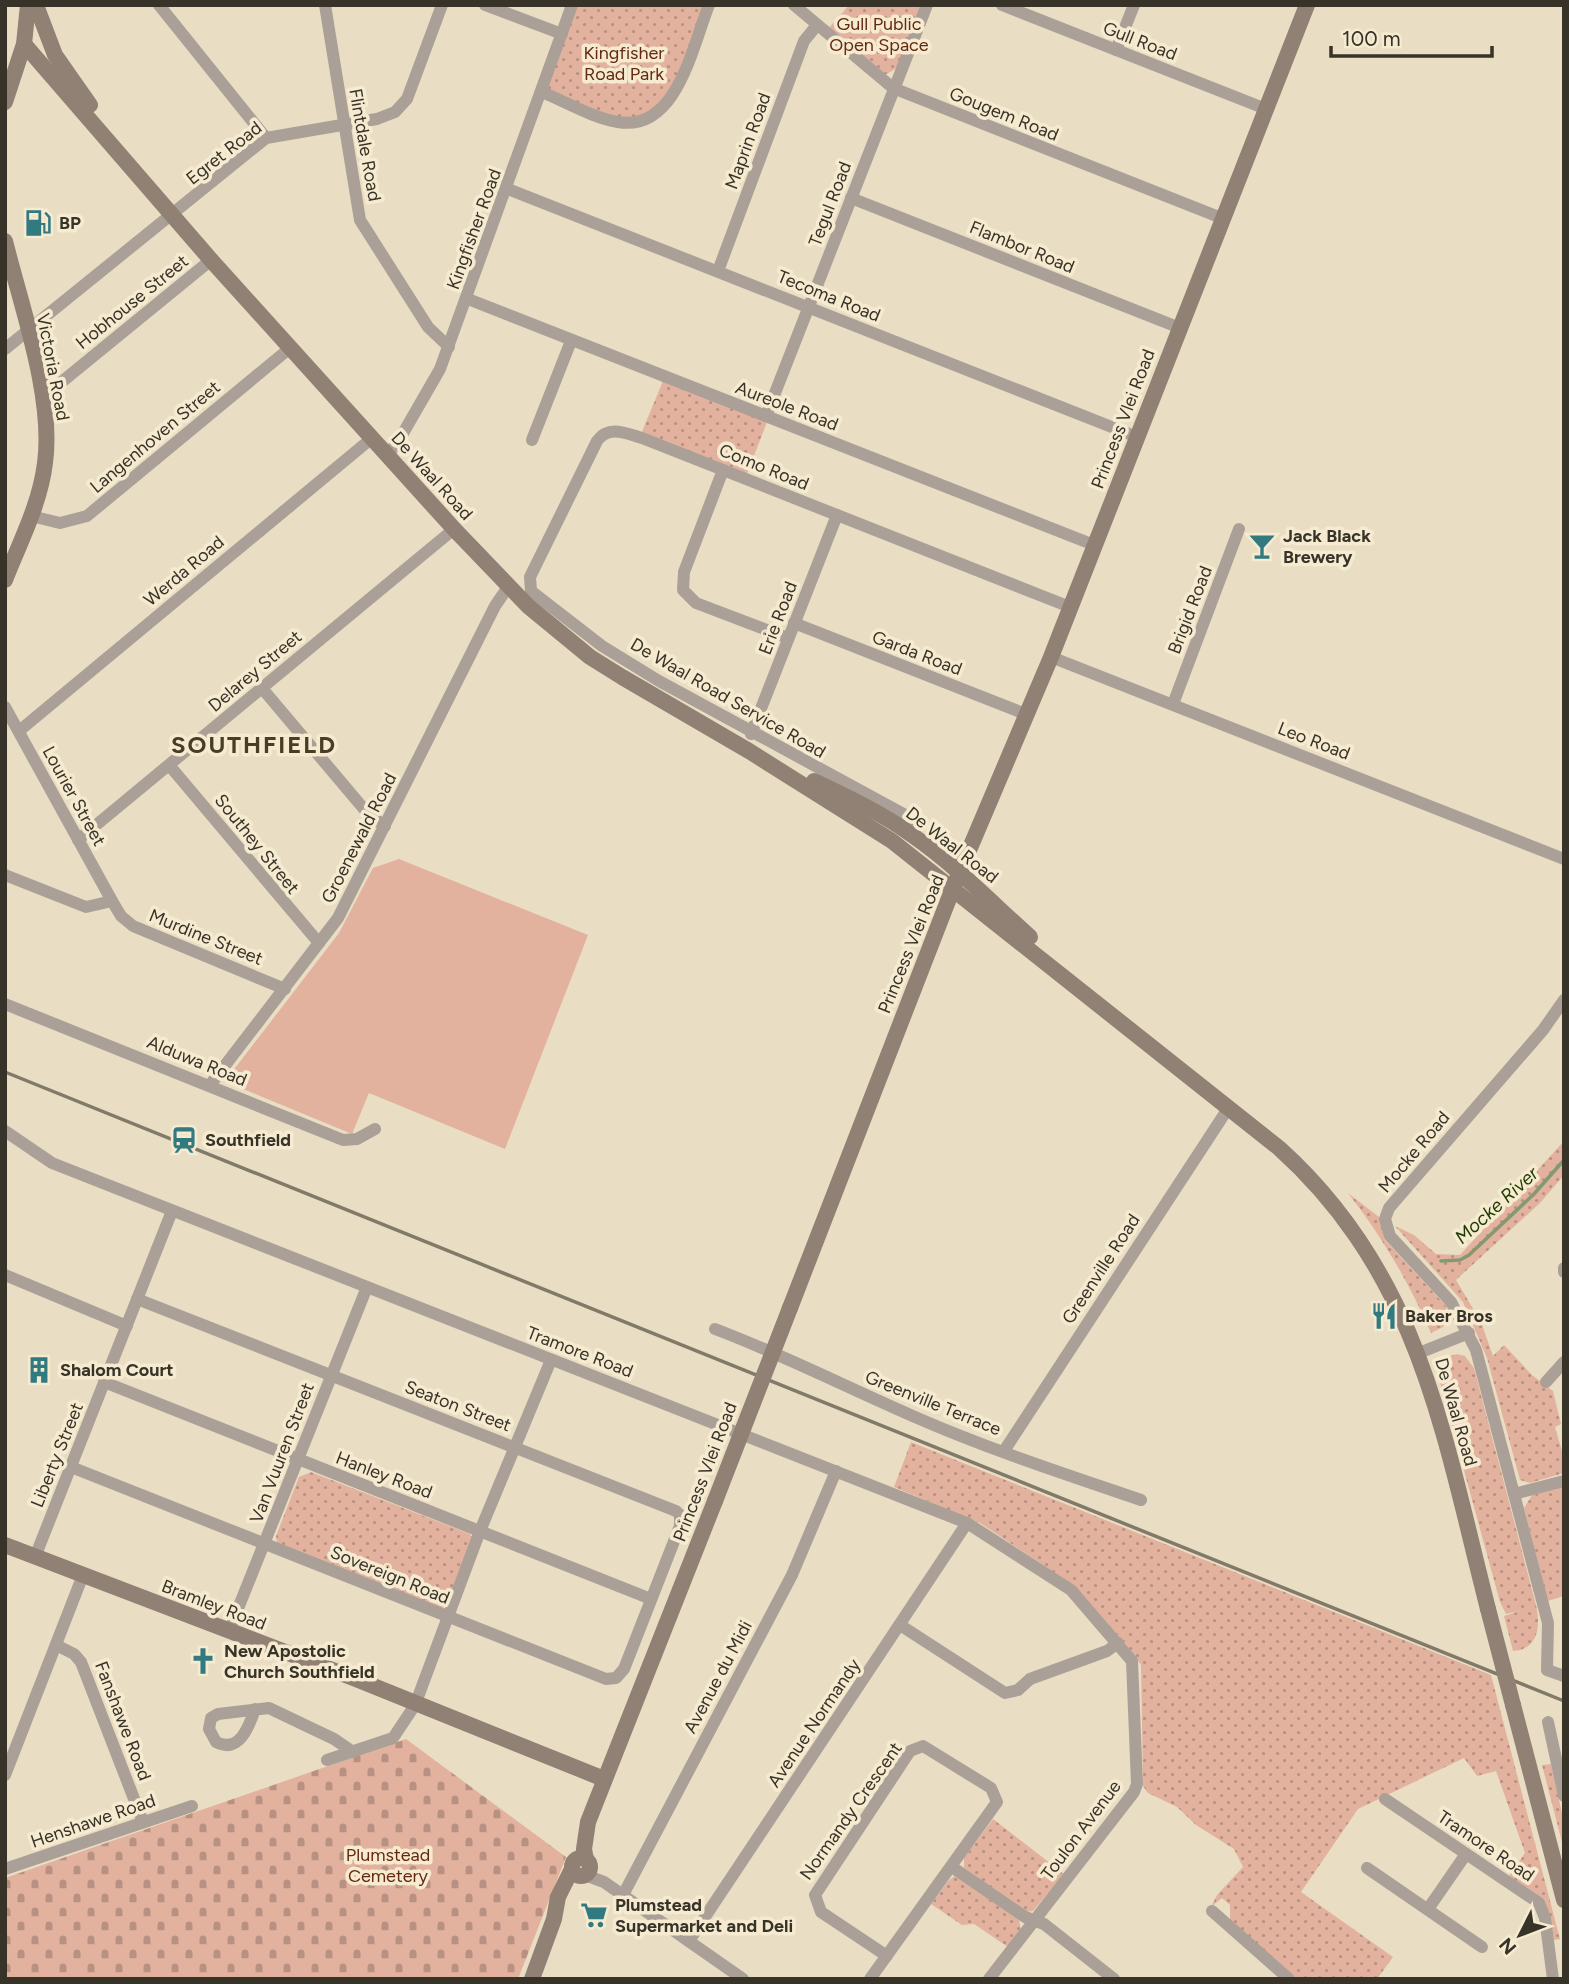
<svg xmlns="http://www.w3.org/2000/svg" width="1569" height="1984" viewBox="0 0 1569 1984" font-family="Figtree,sans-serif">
  <defs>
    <pattern id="green-dots" width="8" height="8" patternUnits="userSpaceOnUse" patternTransform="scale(1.75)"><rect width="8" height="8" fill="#e3b29f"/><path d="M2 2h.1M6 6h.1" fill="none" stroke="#b99182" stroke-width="1.8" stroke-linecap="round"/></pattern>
    <pattern id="cemetery-stones" width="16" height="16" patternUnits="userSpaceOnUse" patternTransform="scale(1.75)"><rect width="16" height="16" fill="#e3b29f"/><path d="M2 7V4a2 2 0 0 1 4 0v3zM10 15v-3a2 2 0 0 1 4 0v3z" fill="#b99182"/></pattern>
  </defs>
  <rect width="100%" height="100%" fill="#e9dec3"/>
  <g fill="url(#green-dots)">
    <polygon points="572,5 709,5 672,99 631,123 542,92"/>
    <polygon points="849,5 922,5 897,68 885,75 828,29"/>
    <polygon points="663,381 767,422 747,474 641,434"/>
    <polygon points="1564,1141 1564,1175 1540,1203 1456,1280 1481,1322 1493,1356 1504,1345 1532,1375 1553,1391 1561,1424 1555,1427 1564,1458 1564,1473 1530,1483 1520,1480 1487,1358 1463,1302 1395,1226 1414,1235 1436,1254 1460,1255"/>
    <path d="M1348 1193 1379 1217 1385 1240 1446 1306 1449 1318 1443 1327 1431 1333C1409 1282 1382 1237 1348 1193Z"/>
    <path d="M1457 1354 1465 1356 1474 1368 1536 1605C1541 1626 1538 1650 1513 1651L1504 1616 1520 1611 1506 1614 1500 1602 1436 1368 1444 1358Z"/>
    <path d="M911 1442 1491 1675 1560 1939 1554 1940C1548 1898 1543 1900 1509 1876L1525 1853 1496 1771 1477 1776 1464 1758 1358 1809 1301 1892 1393 1957 1377 1979H1295L1230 1921V1905L1222 1898 1211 1907 1217 1895 1243 1867 1234 1849 1196 1825 1177 1807 1148 1793 1143 1786 1141 1665 1125 1643 1067 1581 980 1523 894 1487Z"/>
    <polygon points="311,1472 470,1534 472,1537 447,1606 439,1609 277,1544 276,1536 299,1477"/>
    <polygon points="1564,1487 1564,1596 1548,1601 1524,1508 1532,1495"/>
    <polygon points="1551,1764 1564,1822 1564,1850 1542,1765"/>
    <polygon points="993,1819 1064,1874 1033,1911 1026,1912 964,1868 964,1858"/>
    <polygon points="955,1876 1019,1920 1021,1930 1008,1947 974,1924 962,1925 931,1904 949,1880"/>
  </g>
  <polygon fill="url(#cemetery-stones)" points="406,1739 566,1857 518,1979 5,1979 5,1878"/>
  <polygon fill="#e3b29f" points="399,859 588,935 505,1149 369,1093 352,1134 236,1086 232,1072 339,933 373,868"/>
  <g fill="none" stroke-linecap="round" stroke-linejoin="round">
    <polyline stroke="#83996f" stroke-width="3.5" points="1441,1261 1460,1260 1469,1255 1534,1194 1564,1160"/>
    <g stroke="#aaa097" stroke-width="12">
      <polyline points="159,5 266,138"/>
      <polyline points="325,5 360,220 428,327 449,347"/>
      <polyline points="485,5 562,34"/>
      <polyline points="794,5 893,88 1224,219"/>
      <polyline points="1002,5 1266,109"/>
      <polyline points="1116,50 1134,5"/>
      <path d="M542 92C566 102 593 118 618 122 677 132 692 47 709 5"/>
      <polyline points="508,189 1137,437"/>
      <polyline points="851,198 1180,328"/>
      <polyline points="718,271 804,41 817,25"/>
      <polyline points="468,299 1094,545"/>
      <polyline points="5,349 266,138 377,119 395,112 407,99 442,5"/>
      <polyline points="42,398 211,260"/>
      <polyline points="766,416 927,5"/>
      <polyline points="532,440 571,341"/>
      <polyline points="387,455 398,442 440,369 572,5"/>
      <polyline points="723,470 684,572 683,590 696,603 788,638"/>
      <polyline points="31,516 60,523 87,516 290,348"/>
      <polyline points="794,623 1028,715"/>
      <polyline points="1051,657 1564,859"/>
      <polyline points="261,687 369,815 385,826"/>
      <polyline points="1173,704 1239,529"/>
      <polyline points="5,707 112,901"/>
      <polyline points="19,731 372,438"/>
      <polyline points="751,734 837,515"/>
      <polyline points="169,765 319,943"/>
      <path d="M920 823 659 681 602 646 531 591 530 577 597 441C609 425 625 433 642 438L1070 607"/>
      <polyline points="78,840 454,529"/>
      <polyline points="5,875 86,907 112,901 121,916 133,926 285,989"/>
      <polyline points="1564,1000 1543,1030 1389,1208 1385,1219 1390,1236 1451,1302 1476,1350 1548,1623 1547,1670 1564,1676"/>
      <polyline points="5,1004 343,1140 357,1139 375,1129"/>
      <polyline points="210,1085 338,918 495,606 508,587"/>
      <polyline points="5,1131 52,1163 967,1523 1071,1590 1132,1661 1137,1784 1134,1792 989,1979"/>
      <polyline points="1564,1268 1564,1272"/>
      <polyline points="5,1275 127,1326"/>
      <path d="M715 1329C784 1355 848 1388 915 1417 988 1449 1065 1474 1141 1500"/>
      <polyline points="1419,1353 1469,1333"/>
      <polyline points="104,1382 651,1599"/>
      <polyline points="1546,1382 1564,1362"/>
      <polyline points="1004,1451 1229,1107"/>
      <polyline points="71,1467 606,1679 616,1678 624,1669 680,1526 680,1515 676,1511 137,1299"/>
      <polyline points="1514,1494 1564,1481"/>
      <polyline points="35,1557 172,1211"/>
      <polyline points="900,1625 1005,1693 1018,1690 1030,1679 1107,1651 1118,1643"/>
      <polyline points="229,1631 367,1287"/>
      <polyline points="56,1645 74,1654 81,1662 143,1822"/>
      <path d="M255 1709C249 1727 239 1754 216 1742L209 1729 211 1718 218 1714 269 1708 334 1739 353 1752"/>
      <polyline points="1548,1722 1564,1796"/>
      <polyline points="327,1760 393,1738 415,1705 480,1531 551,1360"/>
      <polyline points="5,1775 83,1575"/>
      <polyline points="1385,1799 1539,1903 1545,1918 1553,1979"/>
      <polyline points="952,1867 1025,1917 1044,1924 1114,1979"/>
      <polyline points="1367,1868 1482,1947"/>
      <polyline points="5,1869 192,1806"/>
      <polyline points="585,1875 604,1882 743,1979"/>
      <polyline points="623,1895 792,1575 836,1471"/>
      <polyline points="1428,1909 1466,1854"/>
      <polyline points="1212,1911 1289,1979"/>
      <polyline points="689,1941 967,1523"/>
      <polyline points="870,1979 997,1802 991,1788 923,1746 910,1751 815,1895 821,1912 887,1956"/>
    </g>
    <g stroke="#908174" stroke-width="16">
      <polyline points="36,5 55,55 90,105"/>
      <path d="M24 44 211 260 454 529 528 606 590 657 622 677 749 751 892 841 1279 1148C1420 1275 1443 1433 1488 1609"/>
      <polyline points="5,102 24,44 28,5"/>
      <path d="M5 241C21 306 54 397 45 463 40 504 20 542 5 580"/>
      <path d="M814 781C847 797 882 813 912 835 955 865 991 902 1030 937"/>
      <polyline points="790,1308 953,888 1051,657 1307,5"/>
      <polyline points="5,1545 356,1679 604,1779"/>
      <polyline points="1513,1705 1564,1900"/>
      <circle cx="581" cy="1867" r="9"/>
      <polyline points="586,1860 584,1849 588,1822 715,1501"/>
      <polyline points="532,1979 554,1919 558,1897 572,1869"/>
    </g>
    <polyline stroke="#817a68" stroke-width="3.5" points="5,1072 1564,1701"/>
    <g stroke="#908174" stroke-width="16">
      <polyline points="715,1501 790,1308"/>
      <polyline points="1488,1609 1513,1705"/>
    </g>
  </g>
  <defs>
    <symbol id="fuel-bare" viewBox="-9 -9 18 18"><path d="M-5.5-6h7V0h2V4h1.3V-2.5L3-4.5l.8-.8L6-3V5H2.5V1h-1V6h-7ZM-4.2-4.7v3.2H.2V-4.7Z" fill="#317a80" stroke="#f6ebd0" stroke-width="2.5" paint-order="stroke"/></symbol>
    <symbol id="bar-bare" viewBox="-9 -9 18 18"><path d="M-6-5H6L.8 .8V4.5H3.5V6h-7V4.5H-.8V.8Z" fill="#317a80" stroke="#f6ebd0" stroke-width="2.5" paint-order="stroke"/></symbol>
    <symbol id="station-bare" viewBox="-9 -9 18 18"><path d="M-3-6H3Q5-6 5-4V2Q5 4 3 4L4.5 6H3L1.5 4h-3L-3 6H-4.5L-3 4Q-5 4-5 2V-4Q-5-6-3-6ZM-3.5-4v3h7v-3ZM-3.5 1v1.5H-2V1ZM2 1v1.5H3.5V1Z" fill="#317a80" stroke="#f6ebd0" stroke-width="2.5" paint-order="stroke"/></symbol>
    <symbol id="restaurant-bare" viewBox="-9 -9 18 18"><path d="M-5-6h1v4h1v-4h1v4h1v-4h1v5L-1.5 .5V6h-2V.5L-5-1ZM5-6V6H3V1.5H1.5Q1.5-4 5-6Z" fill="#317a80" stroke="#f6ebd0" stroke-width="2.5" paint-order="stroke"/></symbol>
    <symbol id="building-bare" viewBox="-9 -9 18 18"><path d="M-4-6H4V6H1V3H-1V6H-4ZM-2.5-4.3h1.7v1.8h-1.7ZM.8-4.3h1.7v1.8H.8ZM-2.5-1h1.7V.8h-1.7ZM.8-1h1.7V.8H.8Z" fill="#317a80" stroke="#f6ebd0" stroke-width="2.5" paint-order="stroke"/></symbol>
    <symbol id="church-bare" viewBox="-9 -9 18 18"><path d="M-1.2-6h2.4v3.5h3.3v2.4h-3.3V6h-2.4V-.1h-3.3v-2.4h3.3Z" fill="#317a80" stroke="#f6ebd0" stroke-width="2.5" paint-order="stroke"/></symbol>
    <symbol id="supermarket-bare" viewBox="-9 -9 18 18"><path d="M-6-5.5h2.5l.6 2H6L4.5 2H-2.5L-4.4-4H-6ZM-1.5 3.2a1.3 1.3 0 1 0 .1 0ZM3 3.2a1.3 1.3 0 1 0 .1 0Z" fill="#317a80" stroke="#f6ebd0" stroke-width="2.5" paint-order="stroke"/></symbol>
  </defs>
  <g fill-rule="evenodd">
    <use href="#fuel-bare" x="19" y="204" width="38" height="38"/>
    <use href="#bar-bare" x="1243" y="527" width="38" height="38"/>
    <use href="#station-bare" x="165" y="1121" width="38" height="38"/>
    <use href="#restaurant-bare" x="1365" y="1297" width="38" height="38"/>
    <use href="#building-bare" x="20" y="1351" width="38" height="38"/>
    <use href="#church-bare" x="184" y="1642" width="38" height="38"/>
    <use href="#supermarket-bare" x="575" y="1896" width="38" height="38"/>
  </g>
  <g text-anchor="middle" stroke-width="7" stroke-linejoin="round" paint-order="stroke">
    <g font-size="18" fill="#632911" stroke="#f6ebd0">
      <text x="879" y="30">Gull Public<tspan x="879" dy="21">Open Space</tspan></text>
      <text x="624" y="59">Kingfisher<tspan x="624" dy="21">Road Park</tspan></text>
      <text x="388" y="1861">Plumstead<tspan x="388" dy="21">Cemetery</tspan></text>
    </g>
    <g font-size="18" fill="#373328" stroke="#f6ebd0">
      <text transform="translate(1140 41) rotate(21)" y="6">Gull Road</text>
      <text transform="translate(1004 114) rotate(22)" y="6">Gougem Road</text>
      <text transform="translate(748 141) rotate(-70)" y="6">Maprin Road</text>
      <text transform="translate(365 145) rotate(80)" y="6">Flintdale Road</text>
      <text transform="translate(224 153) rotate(-38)" y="6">Egret Road</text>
      <text transform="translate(830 204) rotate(-69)" y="6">Tegul Road</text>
      <text transform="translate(474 229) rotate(-70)" y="6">Kingfisher Road</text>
      <text transform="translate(1022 247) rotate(22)" y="6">Flambor Road</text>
      <text transform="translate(829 296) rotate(22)" y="6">Tecoma Road</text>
      <text transform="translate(132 302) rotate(-39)" y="6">Hobhouse Street</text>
      <text transform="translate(53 367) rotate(79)" y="6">Victoria Road</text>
      <text transform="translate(787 406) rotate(21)" y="6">Aureole Road</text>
      <text transform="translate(1123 419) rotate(-69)" y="6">Princess Vlei Road</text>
      <text transform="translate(155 437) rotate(-40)" y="6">Langenhoven Street</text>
      <text transform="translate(764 467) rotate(22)" y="6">Como Road</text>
      <text transform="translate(432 476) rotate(48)" y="6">De Waal Road</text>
      <text transform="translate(184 571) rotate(-40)" y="6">Werda Road</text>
      <text transform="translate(1190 610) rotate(-69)" y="6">Brigid Road</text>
      <text transform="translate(778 618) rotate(-69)" y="6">Erie Road</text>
      <text transform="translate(917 653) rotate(21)" y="6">Garda Road</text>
      <text transform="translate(255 671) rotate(-40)" y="6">Delarey Street</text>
      <text transform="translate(728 698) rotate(30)" y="6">De Waal Road Service Road</text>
      <text transform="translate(1314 741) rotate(21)" y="6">Leo Road</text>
      <text transform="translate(74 796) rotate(61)" y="6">Lourier Street</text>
      <text transform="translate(359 838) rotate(-63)" y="6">Groenewald Road</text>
      <text transform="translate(257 844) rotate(51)" y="6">Southey Street</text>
      <text transform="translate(952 845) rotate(38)" y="6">De Waal Road</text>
      <text transform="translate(206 937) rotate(22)" y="6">Murdine Street</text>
      <text transform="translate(911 944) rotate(-68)" y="6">Princess Vlei Road</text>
      <text transform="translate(197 1061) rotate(22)" y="6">Alduwa Road</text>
      <text transform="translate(1414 1152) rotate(-50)" y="6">Mocke Road</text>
      <text transform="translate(1101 1269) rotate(-57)" y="6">Greenville Road</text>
      <text transform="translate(580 1352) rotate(21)" y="6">Tramore Road</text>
      <text transform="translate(933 1403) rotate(22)" y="6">Greenville Terrace</text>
      <text transform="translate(458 1406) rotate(21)" y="6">Seaton Street</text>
      <text transform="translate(1456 1412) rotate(74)" y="6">De Waal Road</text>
      <text transform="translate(282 1453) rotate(-69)" y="6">Van Vuuren Street</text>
      <text transform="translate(57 1455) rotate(-68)" y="6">Liberty Street</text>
      <text transform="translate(705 1472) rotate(-69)" y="6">Princess Vlei Road</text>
      <text transform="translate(384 1475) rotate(21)" y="6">Hanley Road</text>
      <text transform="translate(390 1575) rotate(22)" y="6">Sovereign Road</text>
      <text transform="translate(214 1605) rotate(21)" y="6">Bramley Road</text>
      <text transform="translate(718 1677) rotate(-62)" y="6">Avenue du Midi</text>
      <text transform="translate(123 1721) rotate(69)" y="6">Fanshawe Road</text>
      <text transform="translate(814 1723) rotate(-56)" y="6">Avenue Normandy</text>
      <text transform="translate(851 1811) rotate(-55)" y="6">Normandy Crescent</text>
      <text transform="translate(93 1821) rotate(-19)" y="6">Henshawe Road</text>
      <text transform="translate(1081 1830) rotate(-53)" y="6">Toulon Avenue</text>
      <text transform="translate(1486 1846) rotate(34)" y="6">Tramore Road</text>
    </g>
    <g font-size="18" font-weight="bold" fill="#373328" stroke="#f6ebd0" text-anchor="start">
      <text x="59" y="229">BP</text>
      <text x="1283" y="542">Jack Black<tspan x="1283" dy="21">Brewery</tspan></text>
      <text x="205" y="1146">Southfield</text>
      <text x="1405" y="1322">Baker Bros</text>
      <text x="60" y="1376">Shalom Court</text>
      <text x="224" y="1657">New Apostolic<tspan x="224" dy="21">Church Southfield</tspan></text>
      <text x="615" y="1911">Plumstead<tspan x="615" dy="21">Supermarket and Deli</tspan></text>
    </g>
    <g font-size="19" font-style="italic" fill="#1e3c00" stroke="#f6ebd0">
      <text transform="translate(1496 1205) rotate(-42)" y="7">Mocke River</text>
    </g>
    <g font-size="24" font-weight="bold" letter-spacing="2" fill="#483e28" stroke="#f6ebd0">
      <text x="254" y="753">SOUTHFIELD</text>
    </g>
  </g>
  <rect width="1569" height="1984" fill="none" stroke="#373328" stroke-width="14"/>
  <g transform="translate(1520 1935) rotate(228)" stroke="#f6ebd0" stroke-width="5" paint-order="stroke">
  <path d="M0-5L12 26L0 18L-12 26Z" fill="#373328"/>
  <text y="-10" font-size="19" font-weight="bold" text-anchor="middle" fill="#373328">N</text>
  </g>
  <path d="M1331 46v10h161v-10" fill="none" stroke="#373328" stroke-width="3.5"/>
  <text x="1342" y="46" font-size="21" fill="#373328" stroke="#f6ebd0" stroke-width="5" paint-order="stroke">100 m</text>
</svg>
